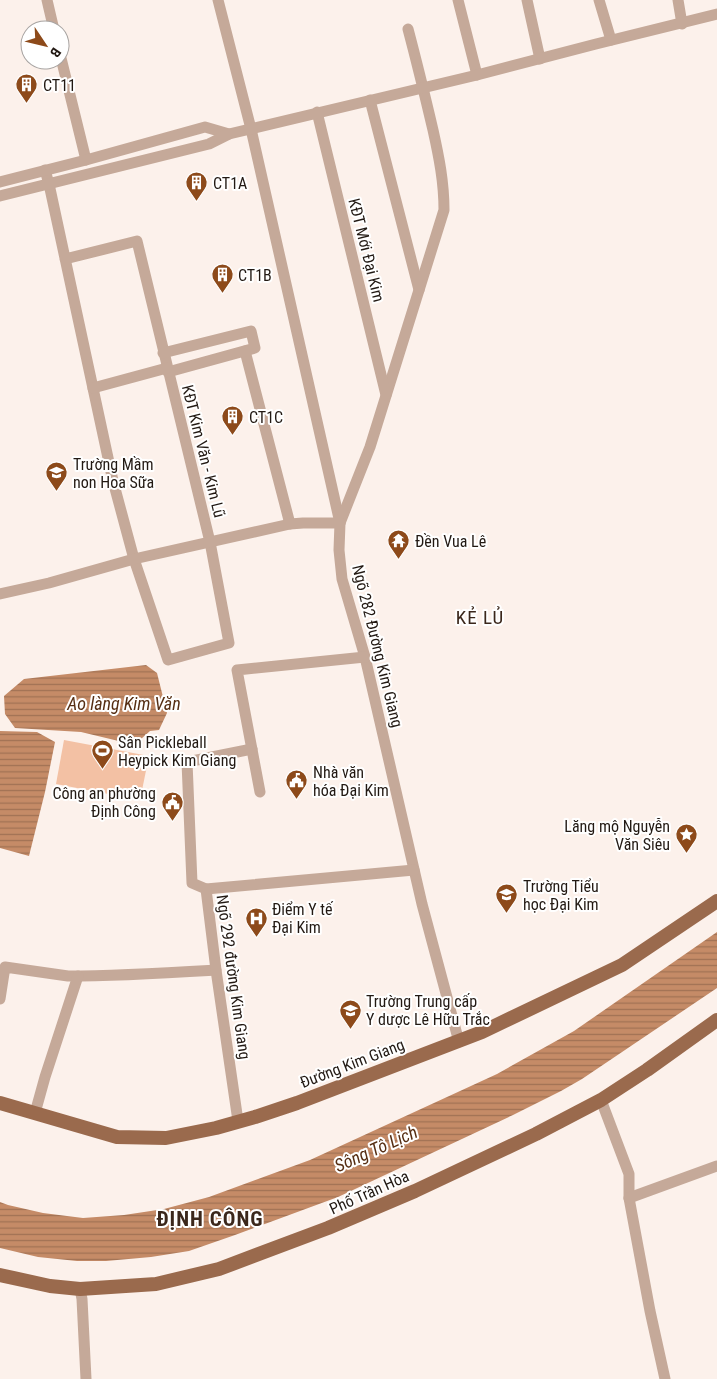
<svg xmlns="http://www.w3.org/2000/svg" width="717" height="1379" viewBox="0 0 717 1379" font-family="'Roboto Condensed',sans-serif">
  <defs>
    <pattern id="water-rules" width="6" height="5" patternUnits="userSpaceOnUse" patternTransform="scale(1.25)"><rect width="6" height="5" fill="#c58b67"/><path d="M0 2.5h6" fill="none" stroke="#a07154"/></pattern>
  </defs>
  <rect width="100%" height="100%" fill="#fcf1eb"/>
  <polygon fill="#f3c1a4" points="64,740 149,756 140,800 56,784"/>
  <g fill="url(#water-rules)">
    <polygon points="146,665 157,673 167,713 159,730 150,731 141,739 127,743 81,732 15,728 5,714 4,696 24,679"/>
    <polygon points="0,731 37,732 55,742 45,792 29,856 0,848"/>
    <polygon points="717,932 717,988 582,1079 561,1091 513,1115 338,1197 235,1235 189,1251 151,1257 106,1261 77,1261 38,1257 0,1248 0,1202 8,1205 43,1213 83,1218 124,1215 164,1209 209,1197 310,1160 497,1074 574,1031"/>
  </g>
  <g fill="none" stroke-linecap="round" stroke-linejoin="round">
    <g stroke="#c5a999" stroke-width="11">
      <polyline points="47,0 54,30"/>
      <polyline points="218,0 251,129 340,523"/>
      <polyline points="458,0 477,75"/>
      <polyline points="527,0 540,59"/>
      <polyline points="599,0 611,40"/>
      <polyline points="678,0 682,24"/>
      <path d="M408 29C417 63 425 96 433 130 439 157 444 182 444 210L370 447 340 523 339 550 342 579 365 657 422 904 459 1042"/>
      <polyline points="60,54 86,160"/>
      <polyline points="370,100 419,290"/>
      <polyline points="317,112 386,395"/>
      <polyline points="45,170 49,184 113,481 134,559 168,660 229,643 210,542 137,241 65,259"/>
      <polyline points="0,182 86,160 205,127 229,134"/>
      <polyline points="0,196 209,144 229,134 477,75 596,44 717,14"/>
      <polyline points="245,351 290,524"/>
      <polyline points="163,353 251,331 255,348 168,372"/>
      <polyline points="93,388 167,368"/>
      <polyline points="0,594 49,583 134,559 290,524 303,523 340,523"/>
      <polyline points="260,792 237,670 365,657"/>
      <polyline points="206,889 414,870"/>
      <path d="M0 999 5 967 68 976C117 976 166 973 216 970"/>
      <polyline points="601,1100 629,1174 629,1198 650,1311 665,1379"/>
      <polyline points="35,1113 45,1077 78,976"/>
      <polyline points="238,1121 216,970 206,889 192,883 187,762 252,749"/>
      <polyline points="629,1198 717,1166"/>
      <polyline points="80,1289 82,1299 86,1379"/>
    </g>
    <g stroke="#9a6a4d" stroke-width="14">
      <polyline points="0,1103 117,1137 166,1138 216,1128 255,1117 297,1103 482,1032 622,965 717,901"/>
      <polyline points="0,1275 50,1286 80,1289 156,1284 219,1269 328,1228 415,1191 536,1134 601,1100 647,1070 717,1020"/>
    </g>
  </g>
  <defs>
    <symbol id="building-pin" viewBox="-11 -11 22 30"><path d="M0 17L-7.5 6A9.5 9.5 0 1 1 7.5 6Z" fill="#8d4a1a" stroke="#fff"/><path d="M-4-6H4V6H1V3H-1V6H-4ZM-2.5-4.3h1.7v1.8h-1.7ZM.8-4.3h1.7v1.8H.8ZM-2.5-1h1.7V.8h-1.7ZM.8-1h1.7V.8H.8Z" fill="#fff"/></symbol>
    <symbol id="school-pin" viewBox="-11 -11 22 30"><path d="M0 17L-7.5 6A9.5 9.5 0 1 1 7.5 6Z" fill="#8d4a1a" stroke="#fff"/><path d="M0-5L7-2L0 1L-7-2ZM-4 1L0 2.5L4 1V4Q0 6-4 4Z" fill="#fff"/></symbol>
    <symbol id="temple-pin" viewBox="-11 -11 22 30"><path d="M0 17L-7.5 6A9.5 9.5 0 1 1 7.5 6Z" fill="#8d4a1a" stroke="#fff"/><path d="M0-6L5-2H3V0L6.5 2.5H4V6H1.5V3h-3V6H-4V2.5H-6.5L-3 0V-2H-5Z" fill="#fff"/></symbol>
    <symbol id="stadium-pin" viewBox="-11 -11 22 30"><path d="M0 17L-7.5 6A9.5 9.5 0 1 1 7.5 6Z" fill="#8d4a1a" stroke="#fff"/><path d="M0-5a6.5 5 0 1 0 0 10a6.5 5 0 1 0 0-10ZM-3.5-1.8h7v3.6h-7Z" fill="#fff"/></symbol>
    <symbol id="civic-pin" viewBox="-11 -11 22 30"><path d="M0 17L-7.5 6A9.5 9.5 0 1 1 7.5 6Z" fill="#8d4a1a" stroke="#fff"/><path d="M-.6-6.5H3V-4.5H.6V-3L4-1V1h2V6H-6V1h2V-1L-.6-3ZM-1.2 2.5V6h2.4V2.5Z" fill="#fff"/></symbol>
    <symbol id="sight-pin" viewBox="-11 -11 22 30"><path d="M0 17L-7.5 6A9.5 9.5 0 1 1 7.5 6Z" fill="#8d4a1a" stroke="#fff"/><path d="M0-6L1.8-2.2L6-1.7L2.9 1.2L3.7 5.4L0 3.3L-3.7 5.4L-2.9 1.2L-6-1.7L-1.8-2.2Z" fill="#fff"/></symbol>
    <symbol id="hospital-pin" viewBox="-11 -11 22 30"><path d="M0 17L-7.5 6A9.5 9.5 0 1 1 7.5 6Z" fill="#8d4a1a" stroke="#fff"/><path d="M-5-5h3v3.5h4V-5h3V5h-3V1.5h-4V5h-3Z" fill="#fff"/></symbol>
    <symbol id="university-pin" viewBox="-11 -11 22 30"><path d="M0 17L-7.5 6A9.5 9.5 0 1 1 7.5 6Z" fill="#8d4a1a" stroke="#fff"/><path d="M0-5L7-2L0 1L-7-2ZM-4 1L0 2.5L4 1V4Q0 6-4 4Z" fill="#fff"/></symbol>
  </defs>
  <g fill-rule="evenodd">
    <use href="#building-pin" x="14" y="72" width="25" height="34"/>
    <use href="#building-pin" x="184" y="170" width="25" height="34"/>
    <use href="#building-pin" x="210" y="262" width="25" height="34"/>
    <use href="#building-pin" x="220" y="404" width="25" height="34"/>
    <use href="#school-pin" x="44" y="460" width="25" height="34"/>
    <use href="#temple-pin" x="386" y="528" width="25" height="34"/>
    <use href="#stadium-pin" x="90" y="738" width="25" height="34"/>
    <use href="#civic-pin" x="284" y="768" width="25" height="34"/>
    <use href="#civic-pin" x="160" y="790" width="25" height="34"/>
    <use href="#sight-pin" x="674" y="822" width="25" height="34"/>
    <use href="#school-pin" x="494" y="882" width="25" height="34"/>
    <use href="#hospital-pin" x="244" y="906" width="25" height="34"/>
    <use href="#university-pin" x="338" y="998" width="25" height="34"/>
  </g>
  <g text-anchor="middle" stroke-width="4" stroke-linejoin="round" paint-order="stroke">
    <g font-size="16" fill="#221913" stroke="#fff" text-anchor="start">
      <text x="43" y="91">CT11</text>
      <text x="213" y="189">CT1A</text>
      <text x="238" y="281">CT1B</text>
      <text x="249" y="423">CT1C</text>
      <text x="73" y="470">Trường Mầm<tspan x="73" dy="18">non Hoa Sữa</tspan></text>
      <text x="415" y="547">Đền Vua Lê</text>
      <text x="118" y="748">Sân Pickleball<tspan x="118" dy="18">Heypick Kim Giang</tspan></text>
      <text x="313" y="778">Nhà văn<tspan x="313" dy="18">hóa Đại Kim</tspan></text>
      <text x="156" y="799" text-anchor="end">Công an phường<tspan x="156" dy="18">Định Công</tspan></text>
      <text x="670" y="832" text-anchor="end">Lăng mộ Nguyễn<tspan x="670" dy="18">Văn Siêu</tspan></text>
      <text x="523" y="892">Trường Tiểu<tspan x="523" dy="18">học Đại Kim</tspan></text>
      <text x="272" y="915">Điểm Y tế<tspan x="272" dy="18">Đại Kim</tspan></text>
      <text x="366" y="1007">Trường Trung cấp<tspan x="366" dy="18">Y dược Lê Hữu Trắc</tspan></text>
    </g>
    <g font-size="16" fill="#221913" stroke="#fff">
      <text transform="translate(367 250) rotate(76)" y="6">KĐT Mới Đại Kim</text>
      <text transform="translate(204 451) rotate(76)" y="6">KĐT Kim Văn - Kim Lũ</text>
      <text transform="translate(378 646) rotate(76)" y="6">Ngõ 282 Đường Kim Giang</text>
      <text transform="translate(234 977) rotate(82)" y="6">Ngõ 292 đường Kim Giang</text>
      <text transform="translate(352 1063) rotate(-21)" y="6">Đường Kim Giang</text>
      <text transform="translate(369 1192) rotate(-24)" y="6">Phố Trần Hòa</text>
    </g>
    <g font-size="18" font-style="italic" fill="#562e13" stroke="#fff">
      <text x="124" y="710">Ao làng Kim Văn</text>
      <text transform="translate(376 1149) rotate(-24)" y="6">Sông Tô Lịch</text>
    </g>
    <g font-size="19" letter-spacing="1" fill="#3b271b" stroke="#fff">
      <text x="480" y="624">KẺ LỦ</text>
    </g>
    <g font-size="21" font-weight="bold" letter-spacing="1" fill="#3b271b" stroke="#fff">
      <text x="210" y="1226">ĐỊNH CÔNG</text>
    </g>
  </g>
  <g transform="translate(45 45) rotate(125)"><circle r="24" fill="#ffffff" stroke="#a7a3a1"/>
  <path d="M0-4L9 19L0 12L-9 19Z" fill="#8d4a1a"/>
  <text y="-8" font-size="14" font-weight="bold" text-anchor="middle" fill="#221913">B</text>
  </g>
</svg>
